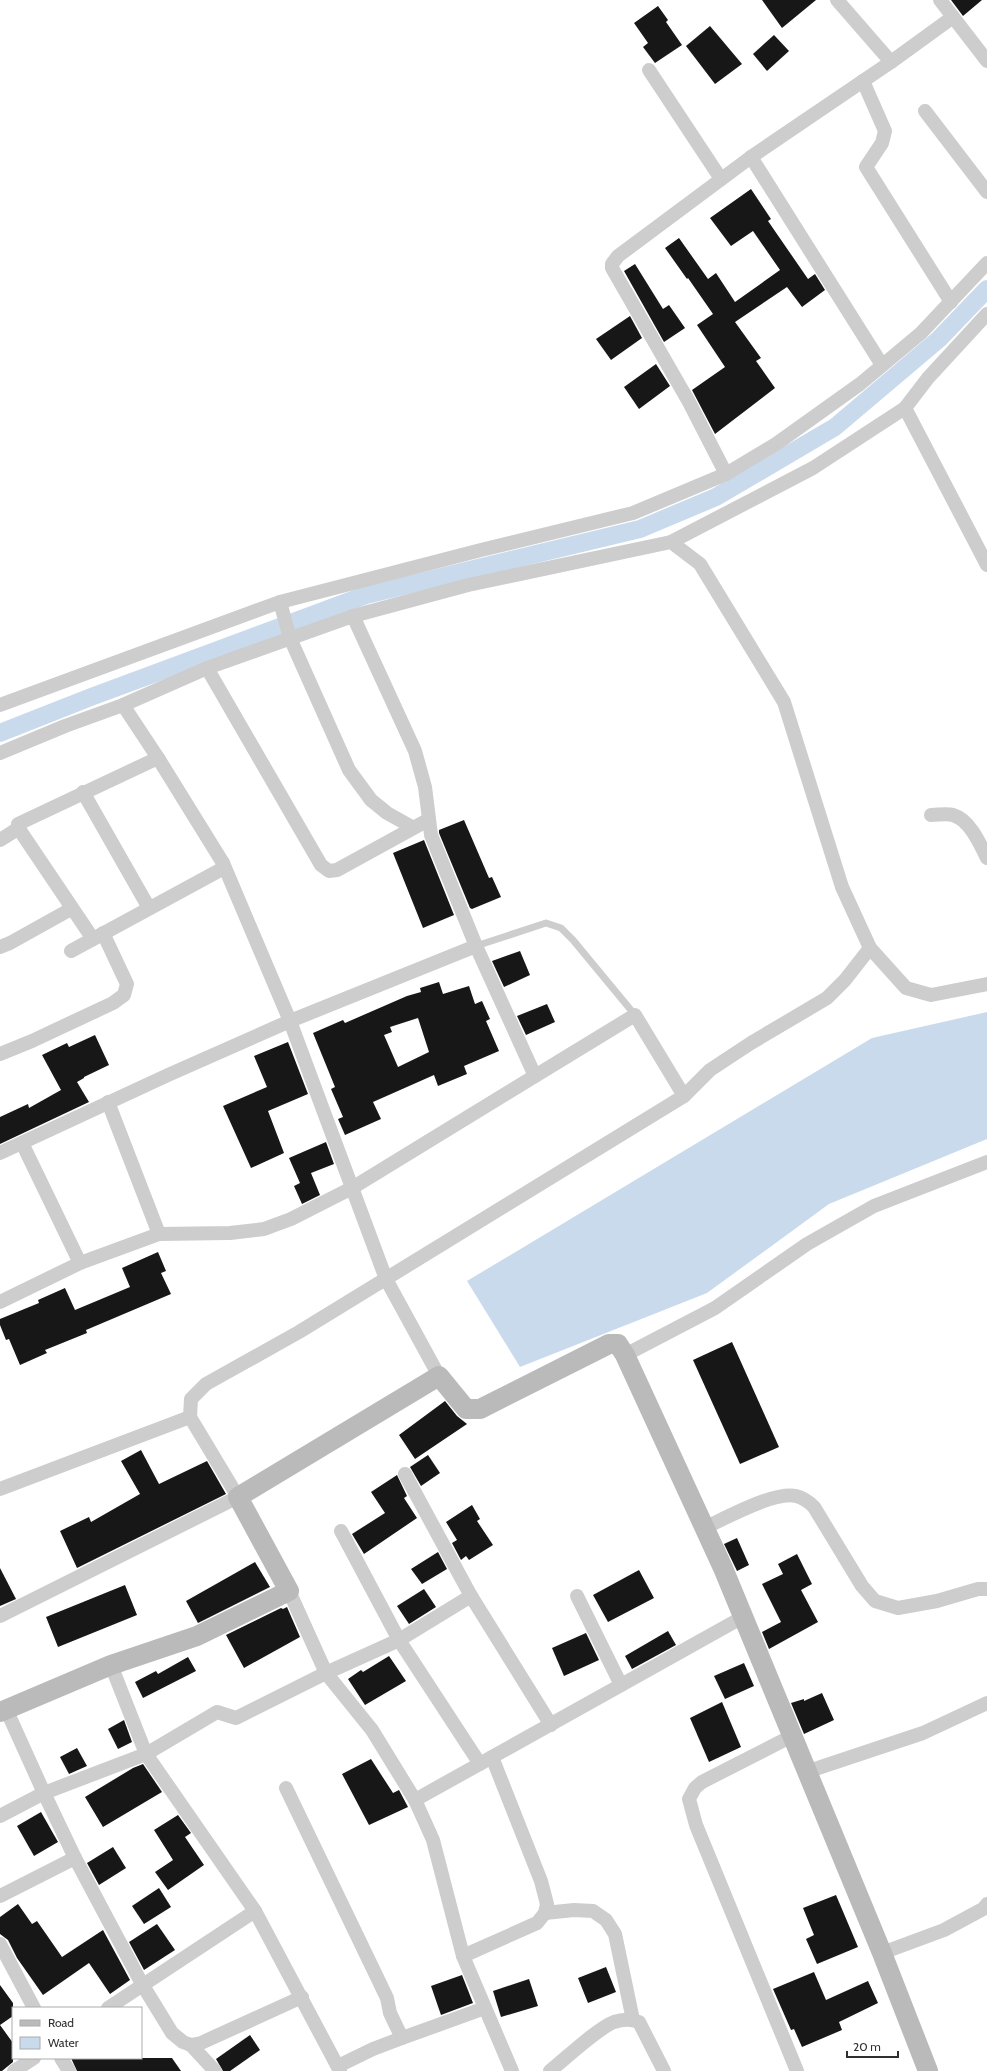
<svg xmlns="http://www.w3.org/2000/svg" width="987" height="2071" viewBox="0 0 987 2071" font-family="Cabin,sans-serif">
  <rect width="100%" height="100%" fill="#fff"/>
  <polygon fill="#cadaed" points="987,1012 987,1139 829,1204 707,1293 520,1367 467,1281 872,1038"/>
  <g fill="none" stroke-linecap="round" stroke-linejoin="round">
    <polyline stroke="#cadaed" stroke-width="18" points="0,733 91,697 366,595 640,529 716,497 835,427 939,339 987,289"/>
  </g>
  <g fill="#171717" fill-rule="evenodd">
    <polygon points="762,0 816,0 782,28"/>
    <polygon points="951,0 982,0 963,16"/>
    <polygon points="658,6 668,20 666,22 682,45 655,63 643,47 648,43 634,23"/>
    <polygon points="710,26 742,64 715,84 686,46"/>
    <polygon points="774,35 789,51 767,71 753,54"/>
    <polygon points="751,189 771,219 768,221 808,279 815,274 825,290 802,307 787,287 735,322 761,358 756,361 775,388 715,434 692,390 725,367 697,325 713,314 688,278 687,279 665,248 679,238 708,279 716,273 735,302 780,270 753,231 731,246 710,218"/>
    <polygon points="635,264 663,309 669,305 685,328 664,342 624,271"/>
    <polygon points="630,316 642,338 611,360 596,339"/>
    <polygon points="656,364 670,386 639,409 624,387"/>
    <polygon points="464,820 489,878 492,877 501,897 472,909 470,908 439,833 439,830"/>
    <polygon points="424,840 454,915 423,928 393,853"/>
    <polygon points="520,951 530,975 504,987 492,961"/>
    <path d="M439 982 443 994 469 986 475 1004 482 1001 490 1019 486 1021 499 1051 464 1066 467 1074 438 1086 434 1075 373 1102 381 1119 345 1135 338 1119 343 1117 331 1089 335 1087 313 1033 343 1020 345 1023 407 996 421 992 420 988ZM418 1018 429 1052 398 1067 384 1035 392 1032 390 1027Z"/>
    <polygon points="547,1004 555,1022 526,1035 517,1016"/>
    <polygon points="95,1035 109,1065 84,1077 84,1078 77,1082 89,1102 0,1144 0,1117 28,1104 29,1108 61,1090 42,1055 67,1043 69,1047"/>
    <polygon points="288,1042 308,1094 268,1111 284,1153 251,1168 223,1106 267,1087 254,1056"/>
    <polygon points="326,1142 334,1164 311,1173 320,1195 302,1204 294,1186 300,1183 289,1158"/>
    <polygon points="158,1252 166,1271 161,1273 171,1294 86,1330 87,1333 45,1350 47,1353 20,1365 9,1339 6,1340 0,1325 0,1319 39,1303 38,1300 65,1288 75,1310 130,1287 122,1268"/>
    <polygon points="732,1342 779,1447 740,1464 693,1360"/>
    <polygon points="445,1401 457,1416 467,1424 415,1459 399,1435"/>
    <polygon points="141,1450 159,1484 207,1461 226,1494 77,1568 60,1531 89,1517 91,1522 140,1494 121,1461"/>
    <polygon points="428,1455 440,1473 421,1486 410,1467"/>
    <polygon points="397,1475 407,1496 404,1498 417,1518 364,1554 352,1534 385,1513 371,1492"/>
    <polygon points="472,1505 480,1519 477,1521 493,1545 469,1560 466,1556 461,1560 452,1543 457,1540 446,1522"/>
    <polygon points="737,1538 749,1565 737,1571 724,1544"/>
    <polygon points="438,1552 447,1569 422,1584 411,1569"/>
    <polygon points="797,1554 812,1584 801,1590 818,1622 769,1649 762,1632 781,1622 762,1584 783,1574 778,1564"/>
    <polygon points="255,1562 270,1587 198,1623 186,1601"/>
    <polygon points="0,1568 16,1599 0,1606"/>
    <polygon points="639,1570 654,1598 608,1622 593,1595"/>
    <polygon points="125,1585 137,1615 58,1647 46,1617"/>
    <polygon points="424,1589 436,1607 409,1624 397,1606"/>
    <polygon points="287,1607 300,1637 244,1668 226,1635 281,1608 283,1609"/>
    <polygon points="668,1631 676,1645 632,1669 625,1656"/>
    <polygon points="586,1633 599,1660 564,1676 552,1648"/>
    <polygon points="389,1656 406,1681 365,1705 348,1679 361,1670 363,1672"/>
    <polygon points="188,1657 196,1671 143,1698 135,1682 156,1671 158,1674"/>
    <polygon points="744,1663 754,1686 725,1699 714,1676"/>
    <polygon points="822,1693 834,1720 804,1734 791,1703 804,1699 804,1701"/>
    <polygon points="722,1702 741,1747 709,1762 690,1718"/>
    <polygon points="124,1720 132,1742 118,1749 108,1729"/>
    <polygon points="77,1748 87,1766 69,1774 60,1757"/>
    <polygon points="371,1759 393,1793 399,1790 408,1807 369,1825 342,1774"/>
    <polygon points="143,1764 162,1792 103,1827 85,1797 133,1768"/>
    <polygon points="41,1812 58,1842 34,1856 17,1826"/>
    <polygon points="178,1815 191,1833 185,1837 204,1865 168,1890 155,1872 173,1860 154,1830"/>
    <polygon points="113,1847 126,1868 99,1885 87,1863"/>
    <polygon points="159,1888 171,1907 144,1924 132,1906"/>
    <polygon points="836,1895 858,1947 817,1964 806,1939 814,1935 803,1908"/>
    <polygon points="18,1904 32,1924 37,1921 62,1957 103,1930 130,1980 110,1994 89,1963 43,1995 17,1958 8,1940 0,1934 0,1917"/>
    <polygon points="157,1924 175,1950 144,1970 129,1942"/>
    <polygon points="606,1967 616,1992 588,2003 578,1978"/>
    <polygon points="814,1972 826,2000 868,1981 878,2003 839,2022 842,2030 802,2047 794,2029 791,2030 773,1989"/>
    <polygon points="462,1975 473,2003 441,2015 431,1986"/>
    <polygon points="529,1979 538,2006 501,2017 493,1991"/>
    <polygon points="0,1985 13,2003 13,2016 0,2025 13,2043 13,2062 2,2071 0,2071"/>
    <polygon points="250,2035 260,2050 230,2071 223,2071 216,2059"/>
    <polygon points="71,2058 172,2058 181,2071 77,2071"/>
  </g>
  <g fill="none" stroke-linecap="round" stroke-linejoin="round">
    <polyline stroke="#cdcdcd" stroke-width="7" points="476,946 546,923 561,928 573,940 635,1015"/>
    <g stroke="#cdcdcd" stroke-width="14">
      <polyline points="837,0 891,62"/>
      <polyline points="940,0 987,61"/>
      <polyline points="649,70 721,179"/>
      <polyline points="863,81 885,131 882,143 866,167 951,302"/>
      <polyline points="925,111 987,192"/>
      <polyline points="751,157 882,365"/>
      <polyline points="905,408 987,565"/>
      <polyline points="726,474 689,402 612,268 612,264 618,256 751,157 891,62 953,17"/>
      <polyline points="671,542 813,468 905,408 928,378 987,314"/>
      <polyline points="280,602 290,638 349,770 371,800 387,813 412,827"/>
      <polyline points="353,616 415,751 425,787 431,835 476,946 535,1076 635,1015 684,1096"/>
      <polyline points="207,668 321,865 329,871 337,870 428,820"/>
      <polyline points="0,705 280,602 481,550 633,513 726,474 776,444 860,384 921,333 987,263"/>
      <polyline points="0,753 65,726 123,705 207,668 353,616 468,585 671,542 700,564 784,702 842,887 870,948 906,988 931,995 987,984"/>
      <polyline points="83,792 149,908"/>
      <path d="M931 815C938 815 947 813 953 815 970 820 980 844 987 858"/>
      <polyline points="0,840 19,828"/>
      <polyline points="223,863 290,1021 386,1279 439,1376"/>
      <polyline points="93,939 21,832 18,824 158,758"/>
      <polyline points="0,947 10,943 71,909"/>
      <polyline points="71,951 222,869 223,863 158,758 123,705"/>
      <polyline points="0,1054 32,1041 113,1003 124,995 127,984 103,933"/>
      <polyline points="108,1102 159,1234 230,1233 264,1229 291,1219 352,1188 535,1076"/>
      <polyline points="22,1143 80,1263"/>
      <polyline points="0,1153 168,1075 290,1021 476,946"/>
      <polyline points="0,1302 80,1263 159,1234"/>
      <polyline points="625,1355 715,1308 807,1244 874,1206 987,1162"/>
      <polyline points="405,1474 471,1596 551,1725"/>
      <polyline points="0,1489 190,1417"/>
      <path d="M704 1528C726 1518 774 1491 796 1496 804 1498 809 1502 814 1507L862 1586 875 1601 898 1608 937 1601 978 1589H987"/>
      <polyline points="341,1531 399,1640 480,1764"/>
      <polyline points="289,1591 326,1673 372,1730 415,1800 433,1840 463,1956 512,2071"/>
      <polyline points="577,1596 621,1685"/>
      <polyline points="0,1616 238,1497 190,1417 191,1399 206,1384 299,1332 684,1096 710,1070 751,1043 827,998 845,980 870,948"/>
      <polyline points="111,1665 146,1754 255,1911 340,2071"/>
      <polyline points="6,1709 44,1793 75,1858 142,1984 172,2033 183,2042 191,2045 201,2043 302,1997"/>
      <polyline points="792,1736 702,1782 695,1788 689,1799 696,1825 797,2071"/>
      <polyline points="806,1772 923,1733 987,1703"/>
      <polyline points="286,1788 387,1998 390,2013 402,2038 373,2049 338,2066"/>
      <polyline points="415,1800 743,1617"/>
      <polyline points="0,1816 44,1793 146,1754 217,1712 236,1718 326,1673 399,1640 471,1596"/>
      <polyline points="0,1896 75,1858"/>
      <polyline points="545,1913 574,1910 593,1911 606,1920 615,1934 633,2020"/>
      <polyline points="0,1944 34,2008"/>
      <polyline points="882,1953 944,1930 983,1909 987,1904"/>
      <polyline points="463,1956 537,1923 545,1913 547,1904 541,1881 492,1757"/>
      <polyline points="108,2008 255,1911"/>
      <polyline points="402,2038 485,2008"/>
      <polyline points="191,2045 215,2071"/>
      <polyline points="61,2058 69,2071"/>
      <polyline points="14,2071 34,2058"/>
      <path d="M550 2071C565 2059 598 2028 614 2022 623 2019 631 2019 639 2022L664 2071"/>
    </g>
    <polyline stroke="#bababa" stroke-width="20" points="0,1712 111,1665 197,1636 289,1591 238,1497 439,1376 466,1409 480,1409 609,1344 618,1344 625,1355 723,1568 882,1953 928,2071"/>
  </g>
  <rect x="12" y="2007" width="130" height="52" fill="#ffffff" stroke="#acacac"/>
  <rect x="20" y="2020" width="20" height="6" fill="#bababa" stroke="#acacac"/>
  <text x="48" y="2027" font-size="12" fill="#303030">Road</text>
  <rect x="20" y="2037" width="20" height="12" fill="#cadaed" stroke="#acacac"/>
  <text x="48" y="2047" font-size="12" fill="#303030">Water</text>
  <path d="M847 2051v6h51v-6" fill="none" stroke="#303030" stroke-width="2"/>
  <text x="853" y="2051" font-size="12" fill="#303030" stroke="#ffffff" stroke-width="3" paint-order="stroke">20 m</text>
</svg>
